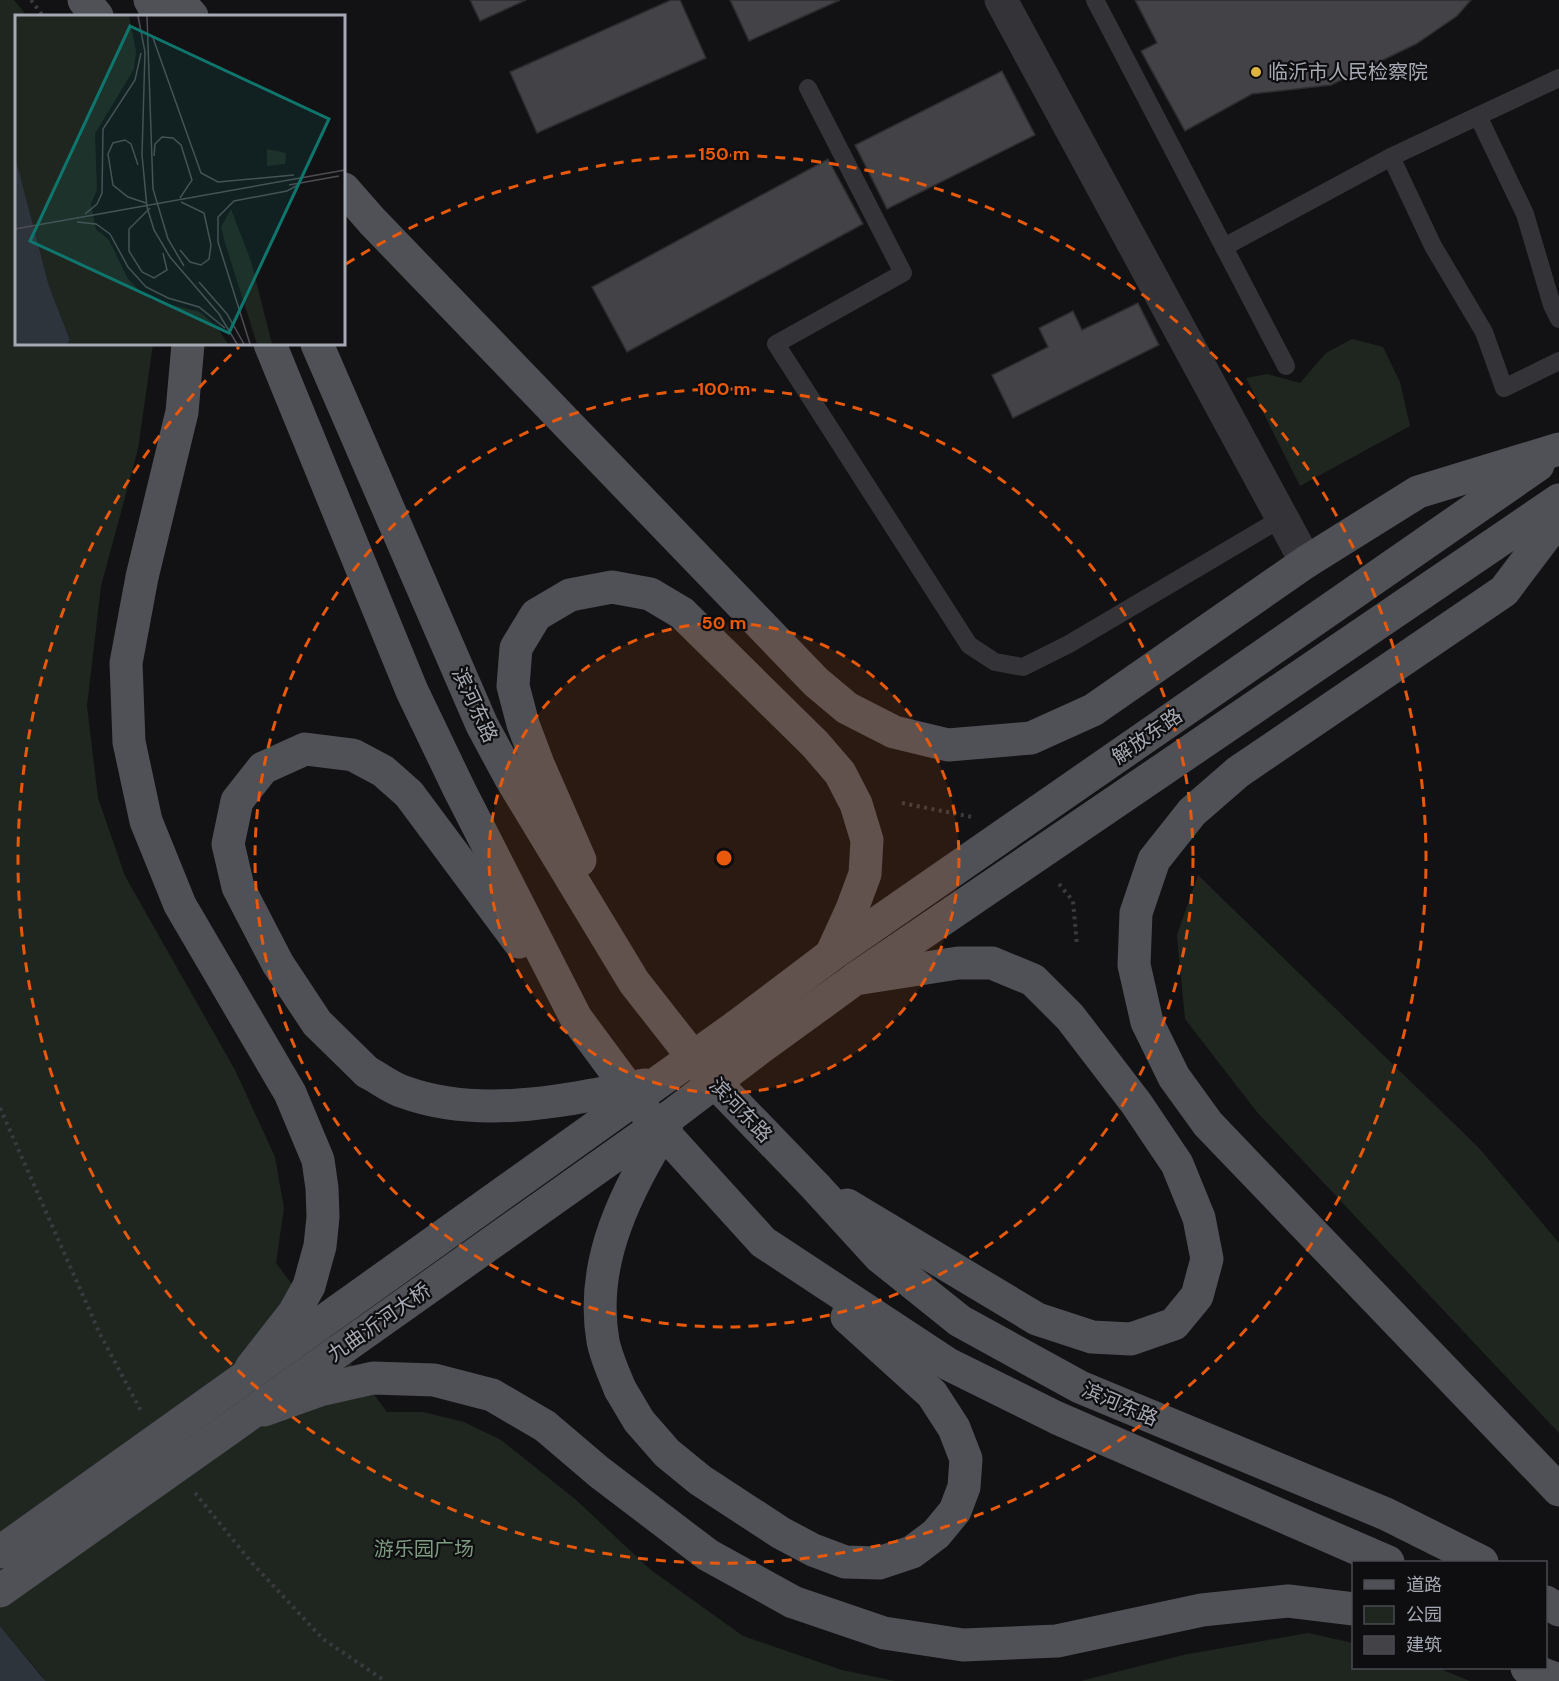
<svg xmlns="http://www.w3.org/2000/svg" width="1559" height="1681" viewBox="0 0 1559 1681" font-family="'DM Sans','Noto Sans SC',sans-serif">
  <rect width="100%" height="100%" fill="#121214"/>
  <g fill="#1f2620">
    <polygon points="0,0 14,0 27,16 16,16 16,344 153,344 138,449 101,586 87,706 98,798 125,876 235,1070 275,1157 284,1208 276,1263 387,1412 423,1412 464,1422 501,1440 575,1499 651,1570 743,1636 842,1670 895,1681 46,1681 0,1626"/>
    <polygon points="1352,339 1383,347 1400,382 1410,426 1300,486 1246,378 1267,374 1300,383 1326,353"/>
    <polygon points="1198,875 1479,1148 1559,1243 1559,1433 1257,1112 1185,1019 1177,935"/>
    <polygon points="1308,1633 1353,1643 1354,1668 1438,1668 1470,1681 1081,1681 1183,1655"/>
  </g>
  <polygon fill="#2d343b" points="0,1626 42,1677 46,1681 0,1681"/>
  <g fill="#424247" stroke="#2d2d30" stroke-width="1.5">
    <polygon points="470,0 526,0 480,21"/>
    <polygon points="671,0 680,0 706,58 537,133 510,72"/>
    <polygon points="730,0 840,0 749,41"/>
    <polygon points="1135,0 1471,0 1457,16 1416,44 1331,85 1252,94 1185,131 1141,51 1157,43"/>
    <polygon points="1002,71 1035,135 887,209 855,145"/>
    <polygon points="828,159 863,224 627,352 592,287"/>
    <polygon points="1138,303 1159,345 1013,418 992,375 1048,347 1039,328 1073,311 1082,330"/>
  </g>
  <g fill="none" stroke-linecap="round" stroke-linejoin="round">
    <g stroke="#3a3b3f" stroke-width="4" stroke-dasharray="3 4.5" stroke-linecap="butt">
      <polyline points="31,0 43,16"/>
      <polyline points="902,803 972,817"/>
      <polyline points="1059,884 1073,901 1077,945"/>
      <polyline points="0,1108 100,1334 141,1411"/>
      <polyline points="195,1493 252,1563 323,1639 385,1681"/>
    </g>
    <g stroke="#343438" stroke-width="18">
      <polyline points="1095,0 1286,366"/>
      <polyline points="808,88 903,273 776,344 969,645 995,662 1023,667 1069,644 1282,518"/>
      <polyline points="1478,116 1559,78"/>
      <polyline points="1224,247 1391,157"/>
      <polyline points="1559,319 1552,305 1525,214 1478,116 1391,157 1433,246 1484,332 1504,388 1559,361"/>
    </g>
    <polyline stroke="#343438" stroke-width="33" points="1001,0 1306,562"/>
    <g stroke="#505157" stroke-width="33">
      <polyline points="84,0 97,16"/>
      <polyline points="150,0 159,16"/>
      <polyline points="178,0 192,16"/>
      <polyline points="344,189 372,221 816,682 847,708 894,732 948,745 1031,738 1093,710 1306,562 1418,492 1559,449"/>
      <polyline points="188,344 182,412 142,577 126,663 129,742 146,821 180,905 290,1093 318,1160 322,1188 323,1217 320,1246 309,1286 294,1313 251,1368"/>
      <polyline points="270,344 412,691 460,791 576,1018 647,1114 763,1242 948,1364 1057,1418 1388,1562"/>
      <polyline points="317,344 482,725 510,777 634,982 703,1070 815,1186 880,1257 960,1321 1080,1387 1386,1514 1482,1562"/>
      <polyline points="1559,518 1504,591 1238,772 1192,812 1154,860 1136,913 1134,965 1147,1022 1174,1077 1208,1124 1559,1490"/>
      <polyline points="580,860 538,764 523,724 513,686 516,648 536,615 570,595 612,587 650,594 682,613 815,744 840,773 856,804 867,840 865,874 852,909 831,955"/>
      <polyline points="737,1026 831,955 1538,465"/>
      <polyline points="756,1051 855,979 1559,500"/>
      <polyline points="367,1072 317,1023 278,964 238,887 228,844 237,801 263,768 305,749 353,755 383,771 409,794 519,942"/>
      <polyline points="847,1205 1037,1319 1092,1337 1131,1339 1174,1324 1197,1296 1207,1259 1199,1218 1177,1164 1136,1103 1070,1017 1033,980 992,963 958,963 855,979"/>
      <polyline points="620,1389 639,1421 667,1453 700,1480 781,1533 813,1550 845,1562 879,1563 912,1552 936,1534 955,1511 964,1487 966,1459 954,1428 932,1394 847,1317"/>
      <polyline points="264,1410 320,1390 373,1378 434,1380 492,1395 545,1426 599,1472 708,1555 793,1602 884,1633 963,1645 1057,1641 1202,1610 1288,1601 1354,1609"/>
      <polyline points="1546,1602 1559,1610"/>
      <polyline points="1527,1668 1559,1680"/>
    </g>
    <g stroke="#505157" stroke-width="33">
      <path d="M367 1072C379 1078 391 1088 404 1092 481 1120 567 1100 645 1085"/>
      <path d="M620 1389C614 1374 606 1357 603 1341 589 1261 627 1191 667 1124"/>
      <polyline points="0,1552 737,1026"/>
      <polyline points="0,1591 672,1115 756,1051"/>
    </g>
  </g>
  <circle cx="724" cy="858" r="235" fill="#e8590c" fill-opacity=".12"/>
  <g fill="none" stroke="#e8590c" stroke-width="3" stroke-dasharray="10 8">
    <circle cx="724" cy="858" r="235"/>
    <circle cx="724" cy="858" r="469"/>
    <path d="M346 264A704 704 0 1 1 239 347"/>
  </g>
  <circle fill="#ddb341" stroke="#0e0d0f" stroke-width="2" cx="1256" cy="72" r="6"/>
  <g text-anchor="middle" stroke-width="4.5" stroke-linejoin="round" paint-order="stroke">
    <g font-size="20" fill="#a5a9b3" stroke="#0e0d0f" text-anchor="start">
      <text x="1268" y="79">临沂市人民检察院</text>
    </g>
    <g font-size="20" fill="#a5a9b3" stroke="#0e0d0f">
      <text transform="translate(475 705) rotate(65)" y="7">滨河东路</text>
      <text transform="translate(1147 736) rotate(-35)" y="7">解放东路</text>
      <text transform="translate(741 1110) rotate(46)" y="7">滨河东路</text>
      <text transform="translate(379 1322) rotate(-35)" y="7">九曲沂河大桥</text>
      <text transform="translate(1120 1404) rotate(23)" y="7">滨河东路</text>
    </g>
    <g font-size="20" fill="#7e9c82" stroke="#0e0d0f">
      <text x="424" y="1556">游乐园广场</text>
    </g>
  </g>
  <g transform="translate(15 15)">
    <rect width="330" height="330" fill="#121214"/>
    <path d="M0 1H114L121 36 119 54 80 119 82 175 76 189 81 214 94 225 113 264 123 274 137 285 185 297 202 312 213 329H52L55 325 34 271 0 141ZM252 134 271 138 270 149 252 151ZM216 194 236 246 257 329H242L210 228 206 212Z" fill="#1f2620"/>
    <path d="M0 141 34 271 55 325 52 329H0Z" fill="#2d343b"/>
    <path fill="none" stroke="#4d4e54" stroke-width="1.5" d="M123 1 130 37 127 140 132 192 139 215 155 242 204 299 222 329M132 1 138 174 153 224 169 251M138 23 186 158 203 167 279 160M139 141 140 129 147 122 158 123 166 130 177 165 165 183M123 150 116 129 110 125 98 128 93 139 98 170 113 182 131 188M274 170 324 161M135 193 114 214V236L127 257 139 263 152 255 148 238M70 199 82 189 87 178 88 114 120 65 126 38M62 207 81 209 95 219 113 252 131 272 153 283 184 292 210 313M0 214 330 155M165 235 175 247 186 250 194 244 196 230 189 198 166 187M184 267 212 299 229 329M235 329 203 227V202L219 186 272 176 283 170"/>
    <path fill="#0f766e" fill-opacity="0.15" stroke="#0f766e" stroke-width="3" d="M115 11 314 104 214 318 15 226Z"/>
    <rect width="330" height="330" fill="none" stroke="#a5a9b3" stroke-width="3"/>
  </g>
  <circle cx="724" cy="858" r="9" fill="#e8590c" stroke="#0e0d0f" stroke-width="3"/>
  <g font-size="18" text-anchor="middle" font-weight="bold" fill="#e8590c" stroke="#0e0d0f" stroke-width="4.5" stroke-linejoin="round" paint-order="stroke">
    <text x="724" y="160">150 m</text>
    <text x="724" y="395">100 m</text>
    <text x="724" y="629">50 m</text>
  </g>
  <rect x="1352" y="1561" width="195" height="108" fill="#0e0d0f" stroke="#4a4b51" stroke-width="1.5"/>
  <rect x="1364" y="1580" width="30" height="9" fill="#505157" stroke="#4a4b51" stroke-width="1.5"/>
  <text x="1406" y="1591" font-size="18" fill="#a5a9b3">道路</text>
  <rect x="1364" y="1606" width="30" height="18" fill="#1f2620" stroke="#4a4b51" stroke-width="1.5"/>
  <text x="1406" y="1621" font-size="18" fill="#a5a9b3">公园</text>
  <rect x="1364" y="1636" width="30" height="18" fill="#424247" stroke="#4a4b51" stroke-width="1.5"/>
  <text x="1406" y="1651" font-size="18" fill="#a5a9b3">建筑</text>
</svg>
